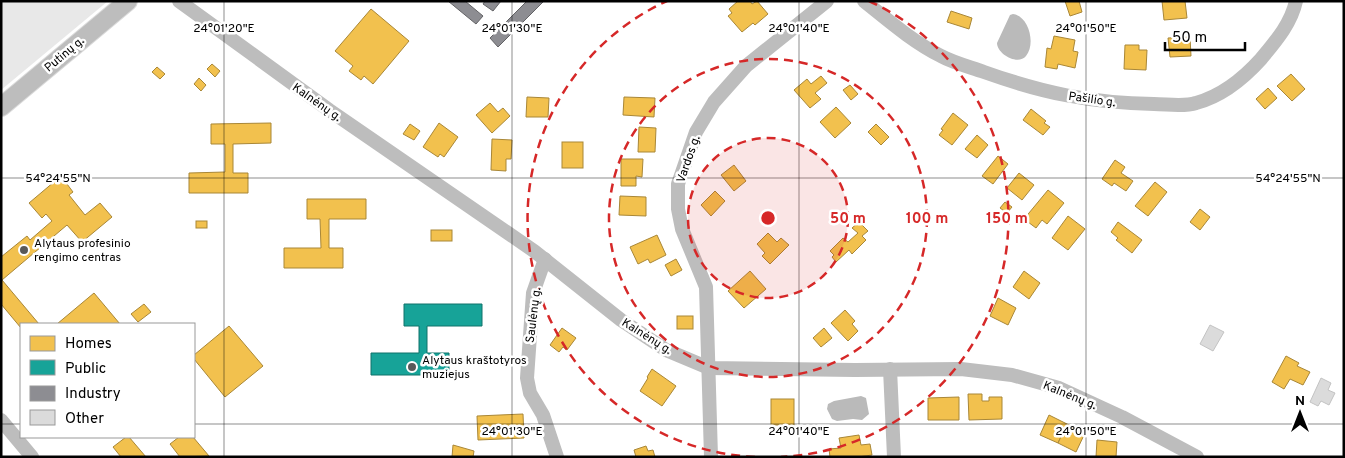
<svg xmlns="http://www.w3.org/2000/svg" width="1345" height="458" viewBox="0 0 1345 458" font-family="Overpass,sans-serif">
  <rect width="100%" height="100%" fill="#fff"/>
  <polygon fill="#e8e8e8" points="1,1 108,1 1,90"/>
  <g fill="#bababa">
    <path d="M1013 14C1029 16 1036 44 1026 56 1018 66 997 54 997 43L1010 15Z"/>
    <polygon points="861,396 866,398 869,414 862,420 853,419 837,421 832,419 827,409 828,404 834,401"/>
  </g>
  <g fill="#f2c14e" stroke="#a98737">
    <polygon points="738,1 750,1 752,4 757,1 768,14 755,25 753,23 742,32 728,16 732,13 729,9"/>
    <polygon points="1065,1 1079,1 1082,12 1070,16"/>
    <polygon points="1162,1 1185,1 1187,18 1164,20"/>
    <polygon points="371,9 409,41 373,84 364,76 361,80 349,71 353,66 335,51"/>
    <polygon points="951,11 972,18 969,29 947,22"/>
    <polygon points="1054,36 1075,40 1073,51 1078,52 1075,68 1058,64 1057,69 1045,67 1047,48 1051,49"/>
    <polygon points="1190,37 1191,56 1170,57 1168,38"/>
    <polygon points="1125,45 1139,45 1139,50 1147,50 1146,70 1124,69"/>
    <polygon points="212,64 220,71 215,77 207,69"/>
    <polygon points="157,67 165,74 160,79 152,72"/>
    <polygon points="1291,74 1305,89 1292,101 1277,86"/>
    <polygon points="821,76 827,83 815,93 821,99 810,108 794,90 807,79 811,84"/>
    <polygon points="199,78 206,85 201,91 194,84"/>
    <polygon points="850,85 858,94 851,100 843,90"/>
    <polygon points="1268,88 1277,98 1265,109 1256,99"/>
    <polygon points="527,97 549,98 548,117 526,117"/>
    <polygon points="624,97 655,98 654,117 623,115"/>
    <polygon points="490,103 498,112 503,108 510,116 492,133 476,115"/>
    <polygon points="836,107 851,123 835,138 820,122"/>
    <polygon points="1031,109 1046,121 1044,123 1050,127 1043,135 1023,120"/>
    <polygon points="953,113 968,125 952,145 939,135 943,130 941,129"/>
    <polygon points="271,123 271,143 233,144 233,173 248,173 248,193 189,193 189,173 225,172 225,144 211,144 211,124"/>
    <polygon points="439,123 458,137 444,157 440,154 438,157 423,147"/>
    <polygon points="410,124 420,131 414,140 403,134"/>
    <polygon points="876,124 889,137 881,145 868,132"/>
    <polygon points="639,127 656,128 655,152 638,152"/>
    <polygon points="977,135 988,145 977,158 965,149"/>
    <polygon points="492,139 512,140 511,159 506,159 506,171 491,170"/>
    <rect x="562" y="142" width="21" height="26"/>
    <polygon points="998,156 1008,164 993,184 982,176"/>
    <polygon points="621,159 643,159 642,177 636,176 636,186 621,186"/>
    <polygon points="1115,160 1125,167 1121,173 1133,181 1126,191 1114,183 1112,186 1102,179"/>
    <polygon points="734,165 746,181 734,191 721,175"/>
    <polygon points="1019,173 1034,185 1022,200 1007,188"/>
    <polygon points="61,176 73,192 69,195 85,215 100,203 112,217 82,242 67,225 2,280 39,324 21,324 21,328 1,304 1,257 27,236 30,240 52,221 46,214 42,218 29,203"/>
    <polygon points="1155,182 1167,192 1148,216 1135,206"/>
    <polygon points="1048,190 1064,203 1047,224 1042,220 1036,228 1024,219"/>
    <polygon points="715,191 725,201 711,216 701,205"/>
    <polygon points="620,196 646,197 646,216 619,215"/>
    <polygon points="307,199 366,199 366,219 329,219 329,248 343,248 343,268 284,268 284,248 321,248 320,219 307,219"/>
    <polygon points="1005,202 1012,207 1007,213 1000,208"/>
    <polygon points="1200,209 1210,217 1200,230 1190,222"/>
    <polygon points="1068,216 1085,229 1068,250 1052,238"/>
    <rect x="196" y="221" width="11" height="7"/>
    <polygon points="859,222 868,231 862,236 866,240 852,254 849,250 836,262 832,257 834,255 830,251 843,238 848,242 858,233 852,228"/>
    <polygon points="1118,222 1142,240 1132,253 1116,240 1118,238 1111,232"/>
    <rect x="431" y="230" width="21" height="11"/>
    <polygon points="768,233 777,242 781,238 789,245 770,264 762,256 765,253 757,244"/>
    <polygon points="657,235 666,255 650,263 648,259 638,264 630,247"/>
    <polygon points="676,259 682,270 671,276 665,265"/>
    <polygon points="750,271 766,289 744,308 728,291"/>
    <polygon points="1024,271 1040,283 1029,299 1013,287"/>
    <polygon points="94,293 120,324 57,324"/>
    <polygon points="998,298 1016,308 1008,325 990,316"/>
    <polygon points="144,304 151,312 138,322 131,314"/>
    <polygon points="845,310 855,321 852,324 858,331 848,341 831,323"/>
    <rect x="677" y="316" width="16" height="13"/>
    <polygon points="229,326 263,366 225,397 194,359 194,355"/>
    <polygon points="562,328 576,338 567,350 563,347 559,352 550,345"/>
    <polygon points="824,328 832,338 821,347 813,338"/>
    <polygon points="1286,356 1299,363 1297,366 1310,372 1303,385 1290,379 1284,389 1272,382"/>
    <polygon points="652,369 676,386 662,406 640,391 648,378 647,377"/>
    <polygon points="968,394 982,394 982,401 989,401 989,397 1002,397 1002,419 969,420"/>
    <polygon points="959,397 959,420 928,420 928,398"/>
    <rect x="771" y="399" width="23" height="26"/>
    <polygon points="523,414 524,438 478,440 477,416"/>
    <polygon points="1049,415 1067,424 1058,443 1040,435"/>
    <polygon points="1067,424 1085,433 1076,452 1058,443"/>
    <polygon points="859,435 861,445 870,444 872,455 858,457 830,457 829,449 841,448 839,438"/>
    <polygon points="126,437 129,437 146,457 121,457 113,447"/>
    <polygon points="179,437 193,437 209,456 180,457 170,444"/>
    <polygon points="1097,440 1117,442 1116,457 1096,457"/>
    <polygon points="453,445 474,451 473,457 452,457"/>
    <polygon points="646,446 648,451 653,450 655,457 636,457 634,450"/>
  </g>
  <polygon fill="#17a398" stroke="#10726a" points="404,304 482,304 482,326 427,326 427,353 449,353 449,375 371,375 371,353 419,353 419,326 404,326"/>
  <g fill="#8d8d92" stroke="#636366">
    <polygon points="448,1 465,1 483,16 476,24"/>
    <polygon points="485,1 501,1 493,11 483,4"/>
    <polygon points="527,1 544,1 498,47 490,38"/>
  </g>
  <g fill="#dbdbdb" stroke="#c3c3c3">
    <polygon points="1210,325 1224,332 1213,351 1200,344"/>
    <polygon points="1321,378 1331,383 1328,390 1335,393 1329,405 1321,401 1318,406 1310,402"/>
  </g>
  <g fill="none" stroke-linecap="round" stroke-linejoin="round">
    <defs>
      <polyline id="major" points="1,107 128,1"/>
    </defs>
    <use href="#major" stroke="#dbdbdb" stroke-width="20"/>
    <g stroke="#bdbdbd" stroke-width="14">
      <polyline points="179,1 329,110 534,251 621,320 666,350 709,368 855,370 961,369 1012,375 1059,388 1122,417 1197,457"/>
      <path d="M864 1C889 21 913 42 941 56 954 63 970 67 984 72 1043 93 1091 103 1154 104 1167 104 1184 107 1196 103 1222 96 1243 79 1261 59 1275 42 1291 24 1296 1"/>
      <polyline points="545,259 533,293 527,378 530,393 543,415 557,457"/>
      <polyline points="890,369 894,457"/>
      <polyline points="1,420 32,457"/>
      <polyline points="711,457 706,287 682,229 678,209 678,184 696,132 714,102 746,66 827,1"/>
    </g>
    <use href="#major" stroke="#bdbdbd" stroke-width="18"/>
  </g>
  <path fill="none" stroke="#000" stroke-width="1" stroke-opacity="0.45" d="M224 1V457M512 1V457M799 1V457M1086 1V457M1 178H1344M1 424H21M194 424H1344"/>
  <circle cx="768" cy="218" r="80" fill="#d62828" fill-opacity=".12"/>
  <g fill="none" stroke="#d62828" stroke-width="2.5" stroke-dasharray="9 6">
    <circle cx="768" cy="218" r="80"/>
    <circle cx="768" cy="218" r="159"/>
    <path d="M755 457A239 239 0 0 1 667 1M869 1A239 239 0 0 1 781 457"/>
  </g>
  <g fill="#595959" stroke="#fff" stroke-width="2">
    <circle cx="24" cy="250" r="5"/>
    <circle cx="412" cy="367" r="5"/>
  </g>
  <g text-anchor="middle" stroke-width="5" stroke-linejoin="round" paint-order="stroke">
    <g font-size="12" fill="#000" stroke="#fff">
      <text transform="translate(64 54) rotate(-40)" y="4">Putinų g.</text>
      <text transform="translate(1092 99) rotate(8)" y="4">Pašilio g.</text>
      <text transform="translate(317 102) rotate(35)" y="4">Kalnėnų g.</text>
      <text transform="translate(688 159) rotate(-71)" y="4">Vardos g.</text>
      <text transform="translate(533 315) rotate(-83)" y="4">Saulėnų g.</text>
      <text transform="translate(647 336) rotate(32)" y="4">Kalnėnų g.</text>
      <text transform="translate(1070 395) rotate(22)" y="4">Kalnėnų g.</text>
    </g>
    <g font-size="12" fill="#000" stroke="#fff" text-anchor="start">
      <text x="34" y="247">Alytaus profesinio<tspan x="34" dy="14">rengimo centras</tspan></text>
      <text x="422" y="364">Alytaus kraštotyros<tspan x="422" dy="14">muziejus</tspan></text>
    </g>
  </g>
  <g font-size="12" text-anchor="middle" fill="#000" stroke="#fff" stroke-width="5" stroke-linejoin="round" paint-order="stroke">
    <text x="224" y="32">24°01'20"E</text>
    <text x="512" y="32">24°01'30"E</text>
    <text x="799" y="32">24°01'40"E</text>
    <text x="1086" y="32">24°01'50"E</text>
    <text x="58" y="182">54°24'55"N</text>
    <text x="1288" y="182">54°24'55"N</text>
    <text x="512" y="435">24°01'30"E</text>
    <text x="799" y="435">24°01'40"E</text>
    <text x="1086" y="435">24°01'50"E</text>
  </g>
  <circle cx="768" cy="218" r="8" fill="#d62828" stroke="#fff" stroke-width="2.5"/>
  <g font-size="15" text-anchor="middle" font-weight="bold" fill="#d62828" stroke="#fff" stroke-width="5" stroke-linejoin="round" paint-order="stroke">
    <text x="848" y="223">50 m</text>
    <text x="927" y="223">100 m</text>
    <text x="1007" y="223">150 m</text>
  </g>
  <rect width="1345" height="458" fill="none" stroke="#000000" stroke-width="5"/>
  <rect x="20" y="323" width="175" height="115" fill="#ffffff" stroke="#999999"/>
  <rect x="30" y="336" width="25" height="15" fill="#f2c14e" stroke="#999999"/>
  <text x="65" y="348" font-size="15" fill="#000000">Homes</text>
  <rect x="30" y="360" width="25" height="15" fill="#17a398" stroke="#999999"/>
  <text x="65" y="373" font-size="15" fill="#000000">Public</text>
  <rect x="30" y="386" width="25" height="15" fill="#8d8d92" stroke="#999999"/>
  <text x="65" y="398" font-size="15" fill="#000000">Industry</text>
  <rect x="30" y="410" width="25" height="15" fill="#dbdbdb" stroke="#999999"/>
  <text x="65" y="423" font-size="15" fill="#000000">Other</text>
  <g transform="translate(1300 413)" stroke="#ffffff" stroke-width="4" paint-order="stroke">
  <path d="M0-4L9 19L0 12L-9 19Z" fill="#000000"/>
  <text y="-8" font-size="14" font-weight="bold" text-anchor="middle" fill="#000000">N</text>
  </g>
  <path d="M1165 42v8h80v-8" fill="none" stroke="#000000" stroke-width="2.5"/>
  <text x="1172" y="42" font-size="15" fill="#000000" stroke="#ffffff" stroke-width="4" paint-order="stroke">50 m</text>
</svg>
